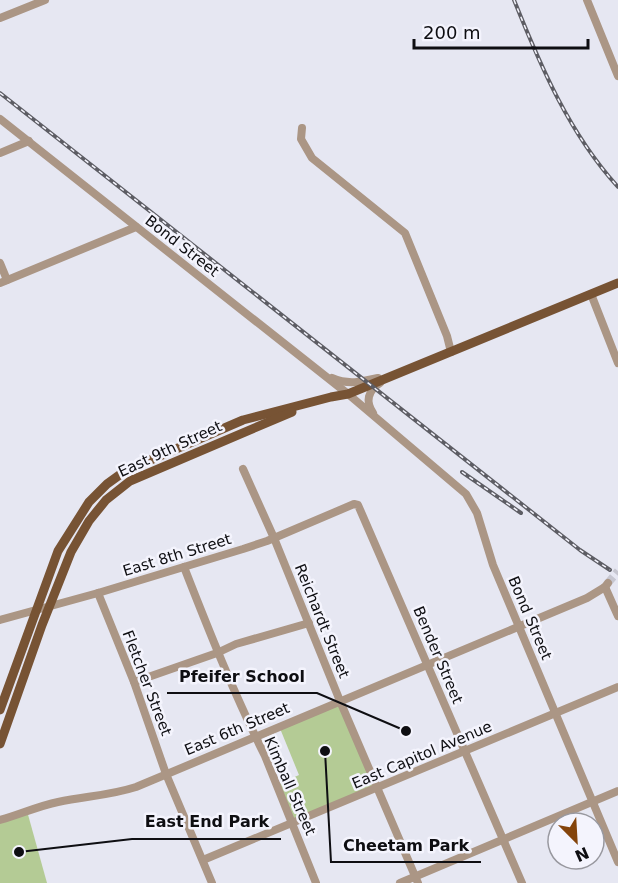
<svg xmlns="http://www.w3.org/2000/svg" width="618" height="883" viewBox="0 0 618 883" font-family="'DejaVu Sans',sans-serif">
  <rect width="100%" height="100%" fill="#e6e7f2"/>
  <g fill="#b4cb95">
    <polygon points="340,701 377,789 292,823 277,785 299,775 279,726"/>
    <polygon points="27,811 47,883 0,883 0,820"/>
  </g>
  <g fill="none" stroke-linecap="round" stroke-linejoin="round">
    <polyline stroke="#c6c6d0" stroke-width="8" stroke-dasharray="8 4" stroke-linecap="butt" points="608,583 618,571"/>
    <g stroke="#ab9685" stroke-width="8">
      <polyline points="587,0 618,76"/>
      <polyline points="0,18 45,0"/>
      <polyline points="0,119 348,394 466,494 477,513 493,565 618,862"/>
      <polyline points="302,128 301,139 312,158 405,233 447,336 451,352"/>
      <polyline points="0,153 29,141"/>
      <polyline points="0,263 7,280"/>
      <polyline points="0,283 136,227"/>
      <polyline points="591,294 618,363"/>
      <path d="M332 378C348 385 361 382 378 378"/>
      <path d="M373 413C365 401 368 391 380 383"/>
      <polyline points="243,469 274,538 340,701 418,883"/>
      <path d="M184 567C209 631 234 694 265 756L316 883"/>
      <polyline points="605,587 618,616"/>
      <polyline points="98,593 134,682 166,774 212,883"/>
      <polyline points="0,620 98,593 243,549 267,541 354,504 358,505 522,883"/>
      <polyline points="134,682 217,653 236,644 309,623"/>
      <path d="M0 820C19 815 38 806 58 802 85 796 108 796 136 787L587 598 605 587 608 583"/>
      <polyline points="203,860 618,687"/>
      <polyline points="400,883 618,791"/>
    </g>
    <g stroke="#775334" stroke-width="9">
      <polyline points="0,710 58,551 89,502 107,484 125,471 243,420 331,397 348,394 618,283"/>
      <polyline points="0,744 42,625 71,552 89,521 106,500 130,481 292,412"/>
    </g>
    <defs>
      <g id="rail">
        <path d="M514 0C541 67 569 133 618 187"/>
        <polyline points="0,93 580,550 610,570"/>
        <polyline points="462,472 521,513"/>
      </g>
    </defs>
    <use href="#rail" stroke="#5d5d64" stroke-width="4"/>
    <use href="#rail" stroke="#f4f4fd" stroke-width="1.5" stroke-dasharray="4.5" stroke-linecap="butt"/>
  </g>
  <g text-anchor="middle" stroke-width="5" stroke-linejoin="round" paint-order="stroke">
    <g font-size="15" fill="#0e0e12" stroke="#f4f4fd">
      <text transform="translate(182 246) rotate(38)" y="5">Bond Street</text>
      <text transform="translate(170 449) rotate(-25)" y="5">East 9th Street</text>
      <text transform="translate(177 555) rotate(-17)" y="5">East 8th Street</text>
      <text transform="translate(530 618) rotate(67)" y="5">Bond Street</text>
      <text transform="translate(322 621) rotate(68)" y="5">Reichardt Street</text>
      <text transform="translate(438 655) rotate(67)" y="5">Bender Street</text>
      <text transform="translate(147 683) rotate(69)" y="5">Fletcher Street</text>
      <text transform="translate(237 729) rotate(-23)" y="5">East 6th Street</text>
      <text transform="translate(422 755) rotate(-23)" y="5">East Capitol Avenue</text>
      <text transform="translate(290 786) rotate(66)" y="5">Kimball Street</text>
    </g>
  </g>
  <path fill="none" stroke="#0e0e12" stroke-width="2" d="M406 731L317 693H167M19 852L132 839H281M325 751L331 862H481"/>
  <g fill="#0e0e12" stroke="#f4f4fd" stroke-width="2">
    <circle cx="406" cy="731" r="6"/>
    <circle cx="19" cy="852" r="6"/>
    <circle cx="325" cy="751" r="6"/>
  </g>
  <g font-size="16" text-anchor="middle" font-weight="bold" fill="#0e0e12" stroke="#f4f4fd" stroke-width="5" stroke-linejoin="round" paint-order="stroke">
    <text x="242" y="682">Pfeifer School</text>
    <text x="207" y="827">East End Park</text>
    <text x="406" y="851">Cheetam Park</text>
  </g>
  <g transform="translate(576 841) rotate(156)"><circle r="28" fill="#f4f4fd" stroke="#98989f" stroke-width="1.5"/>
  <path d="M0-4.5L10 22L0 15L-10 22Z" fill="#84440b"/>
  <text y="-9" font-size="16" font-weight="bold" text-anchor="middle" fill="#0e0e12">N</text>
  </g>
  <path d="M414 39v9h174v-9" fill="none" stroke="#0e0e12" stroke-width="3"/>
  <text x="423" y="39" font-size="18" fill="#0e0e12" stroke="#f4f4fd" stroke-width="4.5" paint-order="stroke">200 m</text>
</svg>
